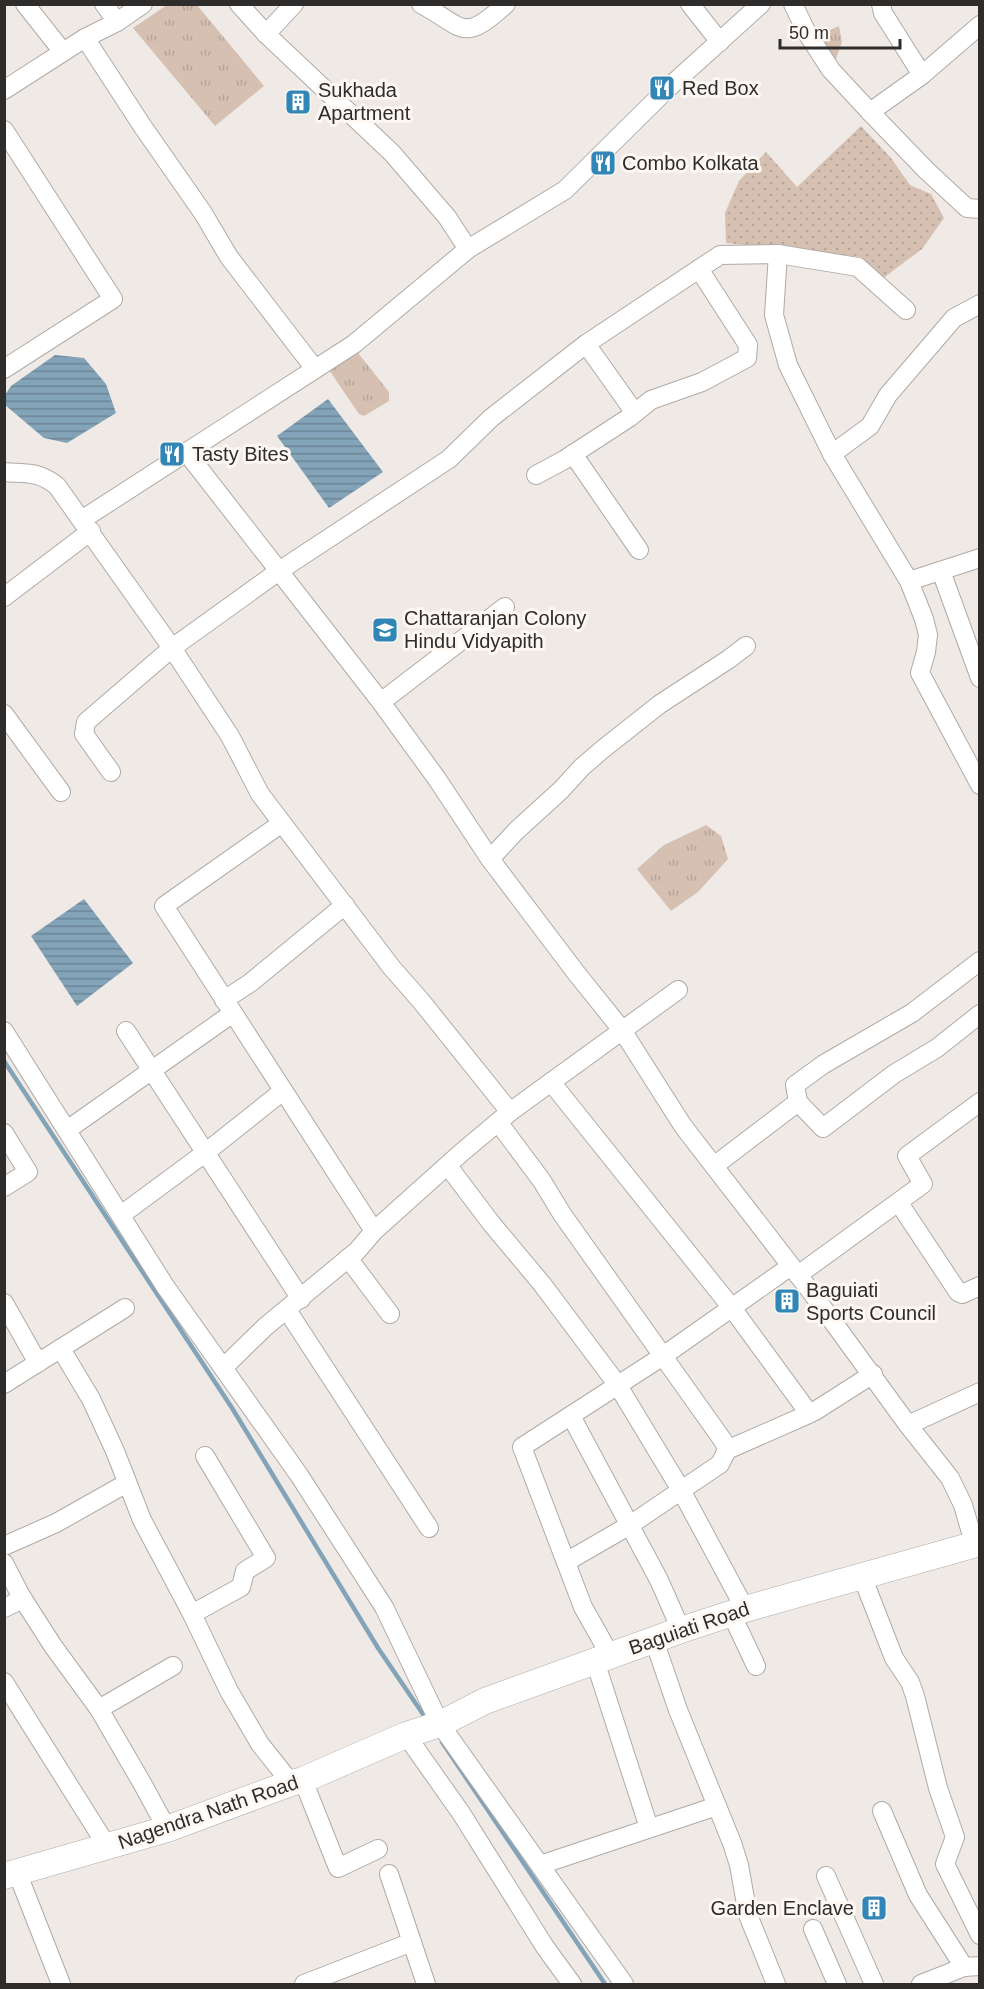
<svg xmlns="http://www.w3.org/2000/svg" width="984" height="1989" viewBox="0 0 984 1989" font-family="Arial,sans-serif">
  <defs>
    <pattern id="grass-dots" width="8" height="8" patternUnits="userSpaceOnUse" patternTransform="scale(1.5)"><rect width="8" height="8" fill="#d5c0b2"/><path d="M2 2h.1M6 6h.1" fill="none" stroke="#b7a599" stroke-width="1.8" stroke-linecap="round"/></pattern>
    <pattern id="park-tufts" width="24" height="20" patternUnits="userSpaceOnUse" patternTransform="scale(1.5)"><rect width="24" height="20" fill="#d5c0b2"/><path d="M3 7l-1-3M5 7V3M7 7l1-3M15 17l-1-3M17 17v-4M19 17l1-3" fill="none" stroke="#b7a599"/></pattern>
    <pattern id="water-rules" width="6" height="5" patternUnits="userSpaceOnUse" patternTransform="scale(1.5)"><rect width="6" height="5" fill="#83a3b8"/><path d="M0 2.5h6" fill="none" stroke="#6c8596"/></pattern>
  </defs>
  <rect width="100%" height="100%" fill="#f0eae6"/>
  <polygon fill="url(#grass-dots)" points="861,126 891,158 910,185 931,194 944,218 922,249 882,279 861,257 726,243 725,213 739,181 766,152 797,187"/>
  <g fill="url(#park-tufts)">
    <polygon points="167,5 197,5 264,86 215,126 133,28"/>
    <polygon points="839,26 842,42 833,67 814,37"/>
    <polygon points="352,353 358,353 389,392 389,401 364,416 359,414 329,370"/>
    <polygon points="706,825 721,836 728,859 698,892 671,911 637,869 664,845"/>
  </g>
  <g fill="url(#water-rules)">
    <polygon points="55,355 84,358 106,384 116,413 67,443 44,438 5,405 5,395 11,386"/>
    <polygon points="328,399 383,472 329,508 277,436"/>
    <polygon points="84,899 133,963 77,1006 31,936"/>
  </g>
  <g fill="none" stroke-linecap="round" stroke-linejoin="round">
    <g stroke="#83a3b8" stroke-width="4.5">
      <polyline points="4,1061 232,1408 378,1648 427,1720"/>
      <polyline points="442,1742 605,1984"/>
    </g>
    <defs>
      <g id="street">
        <polyline points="25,4 63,52"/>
        <polyline points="104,4 117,22"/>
        <polyline points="239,4 266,34 392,153 447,217 468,249"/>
        <path d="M421 4C465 28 462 44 506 4"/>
        <polyline points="690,4 720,42"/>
        <polyline points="793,4 807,33 831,70 870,112"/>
        <polyline points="881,4 883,13 922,75"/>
        <polyline points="980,25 922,75 870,112 927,171 967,208 980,209"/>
        <polyline points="266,34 294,4"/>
        <polyline points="85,38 143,127 203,213 229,257 315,369"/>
        <polyline points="4,90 85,38 117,22 143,4"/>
        <polyline points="4,130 113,299 4,369"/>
        <polyline points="778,254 774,315 788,365 832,454 909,581 924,619 928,635 926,652 920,673 980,785"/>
        <polyline points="586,344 635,413"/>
        <polyline points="187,453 279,571 449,459 491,418 586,344 720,255 778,254 858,267 906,310"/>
        <polyline points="573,454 639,550"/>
        <polyline points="832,454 870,426 888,395 954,318 980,304"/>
        <path d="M4 472C28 474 38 471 57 486L172 648 230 736 260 794 392 968 421 1001 510 1112"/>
        <polyline points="536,475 564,460 630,417 651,400 702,382 747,358 748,345 699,269"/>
        <polyline points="83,519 354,344 468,249 565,190 667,89 761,4"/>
        <polyline points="941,571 980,678"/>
        <polyline points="909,581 980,558"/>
        <polyline points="4,597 91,531"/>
        <polyline points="381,702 505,607"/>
        <polyline points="4,714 61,792"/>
        <polyline points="111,772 84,734 86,722 172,648 279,571 381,702 437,779 490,859 577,974 622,1030 683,1126 812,1293 908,1425 950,1478 963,1505 975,1546"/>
        <polyline points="282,823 164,906 374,1231"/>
        <polyline points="490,859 516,831 561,790 582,767 603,749 660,704 729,659 746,646"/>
        <polyline points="224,1000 250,983 345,905"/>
        <polyline points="4,1031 165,1286 299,1475 384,1607 440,1724 624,1984"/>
        <polyline points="126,1031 301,1299"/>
        <polyline points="551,1082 732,1308 808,1412 815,1411 873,1374"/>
        <polyline points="798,1102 823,1128 894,1074 937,1048 980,1014"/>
        <polyline points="498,1122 542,1181 562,1214 724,1442 727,1450 720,1464 630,1525 566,1562"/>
        <polyline points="67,1130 233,1013"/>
        <polyline points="4,1133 28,1172 4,1187"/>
        <polyline points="448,1166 491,1223 542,1284 617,1384 681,1490 745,1609"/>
        <polyline points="714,1166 798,1102 795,1085 824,1064 912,1013 980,961"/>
        <polyline points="899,1203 958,1292 962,1294 980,1286"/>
        <polyline points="121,1215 205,1153 283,1091"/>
        <polyline points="348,1258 390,1314"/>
        <polyline points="798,1275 923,1184 907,1156 980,1102"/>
        <polyline points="4,1303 38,1363"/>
        <polyline points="287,1310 429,1528"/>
        <polyline points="61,1349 91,1399 115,1451 142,1520 192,1614 229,1691 260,1744 291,1783"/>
        <polyline points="223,1368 265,1327 357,1251 374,1231 461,1153 510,1112 678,990"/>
        <polyline points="4,1384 125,1308"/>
        <polyline points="571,1416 659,1580 681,1630"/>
        <polyline points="908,1425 980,1392"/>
        <polyline points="727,1450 811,1413"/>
        <polyline points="4,1546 56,1523 127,1483"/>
        <polyline points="4,1563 21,1596 53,1646 99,1709 142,1783 167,1829"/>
        <polyline points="862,1576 894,1658 910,1682 915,1696 938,1788 955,1837 945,1864 980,1935"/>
        <polyline points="4,1608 23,1599"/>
        <polyline points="731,1613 756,1666"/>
        <polyline points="192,1614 241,1587 245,1571 266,1558 205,1456"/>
        <polyline points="654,1640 678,1710 732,1843 739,1865 748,1915 776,1984"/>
        <polyline points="610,1655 583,1607 522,1447 663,1356 791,1266"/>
        <polyline points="595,1661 649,1828"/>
        <polyline points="4,1682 107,1846"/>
        <polyline points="99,1709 173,1666"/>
        <polyline points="406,1735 461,1813 545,1947 572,1984"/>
        <polyline points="303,1780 338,1868 378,1849"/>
        <polyline points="882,1811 918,1895 964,1967"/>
        <polyline points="540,1865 717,1806"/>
        <polyline points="17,1872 61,1984"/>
        <polyline points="389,1874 426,1984"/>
        <polyline points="826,1876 874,1984"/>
        <polyline points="813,1929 837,1984"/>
        <polyline points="304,1984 412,1942"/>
        <polyline points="921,1984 964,1967 980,1966"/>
      </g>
      <polyline id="secondary" points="4,1876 167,1829 291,1783 303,1780 406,1735 440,1724 485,1701 681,1630 745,1609 980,1543"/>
    </defs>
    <use href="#street" stroke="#b0aaa6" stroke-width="20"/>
    <use href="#secondary" stroke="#b0aaa6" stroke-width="27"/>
    <use href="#street" stroke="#fff" stroke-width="18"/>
    <use href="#secondary" stroke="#fff" stroke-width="26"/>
  </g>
  <defs>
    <symbol id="restaurant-square" viewBox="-11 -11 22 22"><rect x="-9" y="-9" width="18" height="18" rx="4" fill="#3186b6" stroke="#fdf7f3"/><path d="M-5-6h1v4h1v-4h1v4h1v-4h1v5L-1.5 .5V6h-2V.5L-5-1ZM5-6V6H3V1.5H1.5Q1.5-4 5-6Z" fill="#fff"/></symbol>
    <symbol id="building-square" viewBox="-11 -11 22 22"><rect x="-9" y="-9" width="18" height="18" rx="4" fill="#3186b6" stroke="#fdf7f3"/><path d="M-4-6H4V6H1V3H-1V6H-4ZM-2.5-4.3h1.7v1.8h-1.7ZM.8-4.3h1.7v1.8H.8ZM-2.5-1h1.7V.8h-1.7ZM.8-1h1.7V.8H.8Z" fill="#fff"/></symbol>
    <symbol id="school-square" viewBox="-11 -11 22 22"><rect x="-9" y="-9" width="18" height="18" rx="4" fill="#3186b6" stroke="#fdf7f3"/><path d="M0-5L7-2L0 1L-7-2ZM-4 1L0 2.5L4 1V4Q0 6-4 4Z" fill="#fff"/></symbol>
  </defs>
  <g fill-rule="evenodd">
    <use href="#restaurant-square" x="647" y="73" width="30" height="30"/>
    <use href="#building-square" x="283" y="87" width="30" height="30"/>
    <use href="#restaurant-square" x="588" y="148" width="30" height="30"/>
    <use href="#restaurant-square" x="157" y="439" width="30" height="30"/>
    <use href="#school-square" x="370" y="615" width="30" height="30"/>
    <use href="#building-square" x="772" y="1286" width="30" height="30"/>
    <use href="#building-square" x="859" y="1893" width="30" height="30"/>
  </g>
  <g text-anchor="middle" stroke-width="6" stroke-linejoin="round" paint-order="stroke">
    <g font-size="20" fill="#2f2d2b" stroke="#fdf7f3" text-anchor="start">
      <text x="682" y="95">Red Box</text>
      <text x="318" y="97">Sukhada<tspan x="318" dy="23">Apartment</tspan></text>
      <text x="622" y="170">Combo Kolkata</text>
      <text x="192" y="461">Tasty Bites</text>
      <text x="404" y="625">Chattaranjan Colony<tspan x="404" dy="23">Hindu Vidyapith</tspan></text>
      <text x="806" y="1297">Baguiati<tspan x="806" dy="23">Sports Council</tspan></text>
      <text x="854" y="1915" text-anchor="end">Garden Enclave</text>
    </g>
    <g font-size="20" fill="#2f2d2b" stroke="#fdf7f3">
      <text transform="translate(689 1628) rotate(-19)" y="7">Baguiati Road</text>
      <text transform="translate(208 1812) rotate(-19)" y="7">Nagendra Nath Road</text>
    </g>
  </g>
  <rect width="984" height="1989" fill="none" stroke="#2f2d2b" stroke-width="12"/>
  <path d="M780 39v9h120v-9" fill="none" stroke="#2f2d2b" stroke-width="3"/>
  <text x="789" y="39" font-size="18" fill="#2f2d2b" stroke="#fdf7f3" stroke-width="4.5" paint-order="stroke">50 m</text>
</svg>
